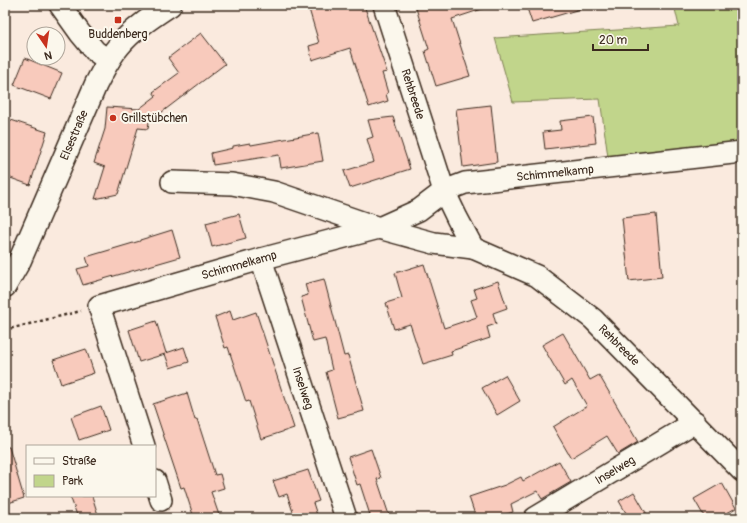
<svg xmlns="http://www.w3.org/2000/svg" width="747" height="523" viewBox="0 0 747 523" font-family="Pangolin,sans-serif">
  <rect width="100%" height="100%" fill="#faeade"/>
  <filter id="ink" filterUnits="userSpaceOnUse"><feTurbulence type="fractalNoise" baseFrequency=".025" numOctaves="2"/><feDisplacementMap in="SourceGraphic" scale="8" xChannelSelector="R" yChannelSelector="G"/><feConvolveMatrix kernelMatrix="1 2 1 2 8 2 1 2 1" color-interpolation-filters="sRGB"/></filter>
  <g filter="url(#ink)">
    <polygon fill="#c1d58b" stroke="#7e8054" points="674,5 742,5 742,142 608,157 600,99 513,102 495,38 679,26"/>
    <g fill="#f8cabc" stroke="#3b2a1e">
      <polygon points="321,5 364,5 387,72 382,73 388,93 386,94 388,101 369,107 350,48 312,60 309,46 319,43 309,9"/>
      <polygon points="415,5 484,5 485,8 452,19 470,76 436,86 425,51 429,49"/>
      <polygon points="526,5 579,5 580,9 532,23"/>
      <polygon points="201,33 225,64 149,122 148,129 138,128 118,194 95,199 105,167 94,163 105,129 107,107 139,109 156,96 153,92 179,73 168,58"/>
      <polygon points="25,58 62,73 51,99 14,85"/>
      <polygon points="491,105 497,162 463,167 456,109"/>
      <polygon points="393,117 410,169 350,188 344,171 374,162 367,139 373,137 368,120"/>
      <polygon points="593,117 596,143 545,149 543,132 561,130 560,121"/>
      <polygon points="5,118 47,132 30,185 5,176"/>
      <polygon points="318,133 323,161 281,168 279,155 213,165 211,153 233,148 233,146 250,143 251,145"/>
      <polygon points="239,214 246,238 212,247 206,223"/>
      <polygon points="656,214 662,277 629,281 622,218"/>
      <polygon points="172,230 180,257 83,285 77,269 89,266 86,257 140,241 140,240"/>
      <polygon points="424,264 444,328 477,317 471,300 477,298 474,289 498,281 507,308 493,313 496,324 487,327 490,338 451,351 452,355 423,364 410,324 394,329 386,303 402,298 395,273"/>
      <polygon points="324,279 344,356 348,355 364,411 338,418 326,372 332,370 325,339 313,342 301,297 308,295 305,284"/>
      <polygon points="230,311 233,320 256,312 294,428 261,439 249,401 246,402 228,347 225,348 215,317"/>
      <polygon points="156,321 166,353 184,347 189,362 170,368 165,354 139,362 129,330"/>
      <polygon points="563,333 590,380 599,375 638,442 618,454 607,436 571,458 553,427 587,406 572,380 565,385 542,345"/>
      <polygon points="86,349 94,373 61,384 53,360"/>
      <polygon points="505,375 520,401 497,415 482,388"/>
      <polygon points="187,393 195,420 197,419 215,475 220,474 224,488 211,492 220,518 194,518 184,487 181,488 153,404"/>
      <polygon points="101,406 109,430 79,440 71,417"/>
      <polygon points="5,447 9,447 24,498 5,504"/>
      <polygon points="371,449 381,478 377,479 390,518 371,518 360,484 357,485 348,457"/>
      <polygon points="559,461 571,482 542,499 537,491 511,504 513,512 494,518 476,518 469,497 505,485 521,477 523,481"/>
      <polygon points="308,470 319,501 313,503 318,518 295,518 287,494 279,497 273,481"/>
      <polygon points="722,483 736,508 718,518 705,518 694,499"/>
      <polygon points="634,492 649,518 629,518 619,501"/>
      <polygon points="70,496 92,496 99,518 78,518"/>
    </g>
    <g fill="none" stroke-linecap="round" stroke-linejoin="round">
      <defs>
        <g id="minor">
          <polyline points="60,5 80,33 95,51 109,61"/>
          <polyline points="384,5 444,191 457,218 473,248 537,276 593,319 742,471"/>
          <polyline points="172,182 232,184 274,192 379,228 434,243 473,248"/>
          <polyline points="261,259 346,518"/>
          <polyline points="144,446 99,306 261,259 379,228 419,210 444,191 465,183 742,152"/>
          <polyline points="155,481 161,500"/>
          <polyline points="535,518 695,422"/>
        </g>
        <path id="secondary" d="M5 286 20 260 96 84C103 71 109 57 119 46 133 29 152 17 170 5"/>
      </defs>
      <use href="#minor" stroke="#3b2a1e" stroke-width="24"/>
      <use href="#secondary" stroke="#3b2a1e" stroke-width="25"/>
      <polyline stroke="#3b2a1e" stroke-width="2.5" stroke-dasharray="3 3" stroke-linecap="butt" points="5,330 81,311"/>
      <use href="#minor" stroke="#fbf7ec" stroke-width="21"/>
      <use href="#secondary" stroke="#fbf7ec" stroke-width="22"/>
    </g>
  </g>
  <g fill="#c8321e" stroke="#fbf7ec" stroke-width="1.5">
    <rect x="114" y="16" width="8" height="8" rx="2"/>
    <circle cx="113" cy="118" r="4"/>
  </g>
  <g text-anchor="middle" stroke-width="4" stroke-linejoin="round" paint-order="stroke">
    <g font-size="12" fill="#3b2a1e" stroke="#fbf7ec">
      <text x="118" y="38">Buddenberg</text>
      <text x="121" y="122" text-anchor="start">Grillstübchen</text>
    </g>
    <g font-size="12" fill="#3b2a1e" stroke="#fbf7ec">
      <text transform="translate(413 94) rotate(72)" y="4">Rehbreede</text>
      <text transform="translate(74 135) rotate(-67)" y="4">Elsestraße</text>
      <text transform="translate(555 173) rotate(-6)" y="4">Schimmelkamp</text>
      <text transform="translate(239 265) rotate(-16)" y="4">Schimmelkamp</text>
      <text transform="translate(619 345) rotate(45)" y="4">Rehbreede</text>
      <text transform="translate(303 388) rotate(72)" y="4">Inselweg</text>
      <text transform="translate(615 470) rotate(-31)" y="4">Inselweg</text>
    </g>
  </g>
  <rect width="747" height="523" fill="none" stroke="#fbf7ec" stroke-width="20"/>
  <rect x="10" y="10" width="727" height="503" fill="none" stroke="#3b2a1e" stroke-width="1.5" filter="url(#ink)"/>
  <rect x="26" y="445" width="130" height="52" fill="#fbf7ec" stroke="#aea59a"/>
  <rect x="34" y="458" width="20" height="6" fill="#fbf7ec" stroke="#aea59a"/>
  <text x="62" y="465" font-size="12" fill="#3b2a1e">Straße</text>
  <rect x="34" y="475" width="20" height="12" fill="#c1d58b" stroke="#aea59a"/>
  <text x="62" y="485" font-size="12" fill="#3b2a1e">Park</text>
  <g transform="translate(46 46) rotate(167)"><circle r="19" fill="#fbf7ec" stroke="#aea59a"/>
  <path d="M0-3L7 15L0 10L-7 15Z" fill="#c8321e"/>
  <text y="-6" font-size="11" font-weight="bold" text-anchor="middle" fill="#3b2a1e">N</text>
  </g>
  <path d="M593 44v6h55v-6" fill="none" stroke="#3b2a1e" stroke-width="2"/>
  <text x="599" y="44" font-size="12" fill="#3b2a1e" stroke="#fbf7ec" stroke-width="3" paint-order="stroke">20 m</text>
</svg>
